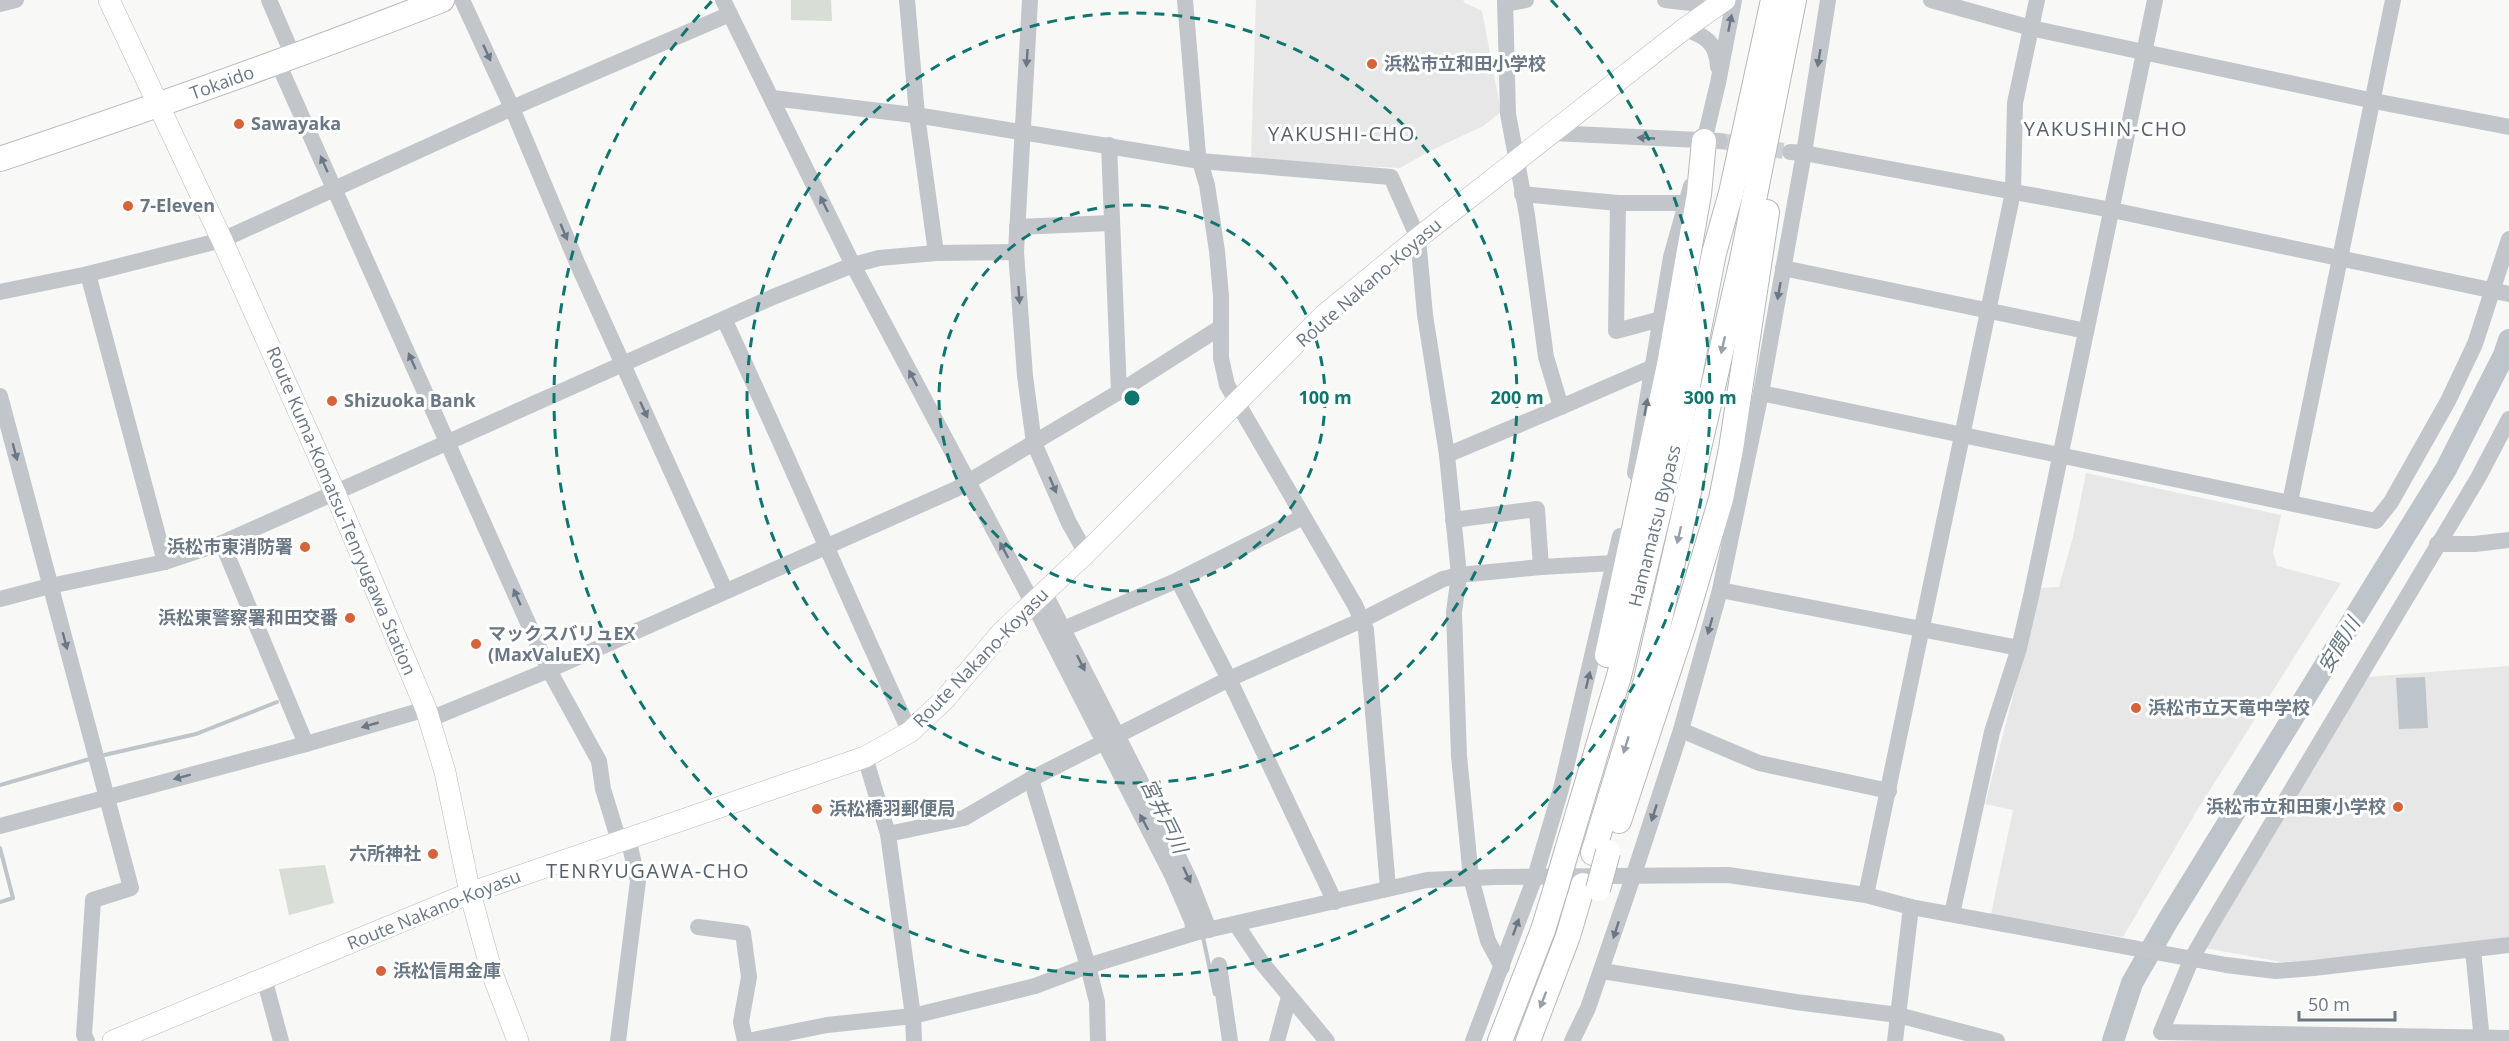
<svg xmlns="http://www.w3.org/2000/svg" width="2509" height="1041" viewBox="0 0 2509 1041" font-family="'Open Sans','Noto Sans JP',sans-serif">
  <rect width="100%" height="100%" fill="#f8f8f6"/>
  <g fill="#e6e7e6">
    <polygon points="1256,0 1463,0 1465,3 1482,11 1501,112 1483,126 1428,152 1400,168 1251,160"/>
    <polygon points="2086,473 2281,515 2273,552 2277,566 2341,583 2196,812 2123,937 1991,914 2013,810 1985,804 2041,588 2059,587 2073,537"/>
    <polygon points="2509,666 2509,937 2323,960 2281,962 2205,948 2366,677"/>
  </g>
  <g fill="#d8ddd5">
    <polygon points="791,0 831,0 832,21 791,20"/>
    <polygon points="325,865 334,903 289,915 279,869"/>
  </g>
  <polygon fill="#bdc5cb" points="2425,677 2428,728 2399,729 2396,678"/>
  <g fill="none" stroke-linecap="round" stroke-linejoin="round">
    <g stroke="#bdc5cb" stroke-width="4">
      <polyline points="100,756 196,734 277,702"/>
      <polyline points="0,785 93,758"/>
      <polyline points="0,848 13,898 0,902"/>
      <polyline points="1203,937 1215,994"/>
    </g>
    <polyline stroke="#bdc5cb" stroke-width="22" points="2113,1041 2132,983 2167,922 2446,469 2504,355 2509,340"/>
    <polyline stroke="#cdd1d4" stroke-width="16" stroke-dasharray="16 8" stroke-linecap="butt" points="1720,141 1790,152"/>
    <defs>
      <g id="major">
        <polyline points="109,0 222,240 335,493 426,709 445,772 470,893 492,973 518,1041"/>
        <polyline points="113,1041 470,893 865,757 910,732 945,699 1001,633 1086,553 1324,315 1418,238 1684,29 1725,0"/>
      </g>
      <g id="highway">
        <path d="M0 159C149 109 296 57 442 0"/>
        <polyline points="1607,655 1669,365 1699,194 1704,141"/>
        <polyline points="1619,821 1683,627 1721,499 1731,449 1767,212"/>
        <polyline points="1567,850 1619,676 1681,421 1714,253 1731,193 1773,0"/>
        <polyline points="1593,853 1646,680 1742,260 1794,0"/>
        <polyline points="1500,1041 1543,930 1555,891"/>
        <polyline points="1528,1041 1568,936 1583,885"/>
      </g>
    </defs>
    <use href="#major" stroke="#b6b9bd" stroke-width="22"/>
    <use href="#highway" stroke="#b5b8bb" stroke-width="26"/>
    <g stroke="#c2c5c9" stroke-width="16">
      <polyline points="269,0 294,58"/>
      <polyline points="462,0 512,108 578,265 725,590"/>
      <polyline points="723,0 853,265 1039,615 1172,875 1192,921 1194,933"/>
      <polyline points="907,0 917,115 936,253 1016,252"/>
      <polyline points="1030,0 1016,252 1025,376 1034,443 1069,523 1086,553"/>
      <polyline points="1185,0 1198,155 1207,185 1217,251 1221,296 1221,358 1227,385 1355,605 1366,630 1388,888"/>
      <polyline points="1505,0 1508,114 1527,215 1546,357 1561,407 1653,367"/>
      <polyline points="1665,0 1691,3 1708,11"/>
      <polyline points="1931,0 2031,28 2374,101 2509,127"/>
      <polyline points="0,4 16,0"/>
      <polyline points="1505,4 1526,0"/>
      <path d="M1684 29C1705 35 1717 43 1718 67"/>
      <polyline points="278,63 549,670 599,761 603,789 619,841"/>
      <polyline points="772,98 922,116 1200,161 1391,177 1418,238 1425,315 1447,455 1459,575 1454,612 1459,756 1471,878 1488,941 1502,967"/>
      <polyline points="1552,133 1720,141"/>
      <polyline points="1109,145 1119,392"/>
      <polyline points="1702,150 1718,83 1734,0"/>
      <polyline points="1790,152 1804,153 2112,210 2509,294"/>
      <polyline points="1522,194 1618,203 1685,203"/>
      <polyline points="1618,203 1616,331 1661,319"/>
      <polyline points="1017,227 1111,223"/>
      <polyline points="1783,268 2086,331"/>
      <polyline points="88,274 165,562"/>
      <polyline points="0,292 88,274 222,240 512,108 730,14"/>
      <path d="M724 319C788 455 846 595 910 732"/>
      <polyline points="1761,393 2376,521 2391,502 2448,401 2475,344 2509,239"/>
      <polyline points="0,396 131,888 93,900 84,1035 87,1041"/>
      <polyline points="2509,419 2478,478 2208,930 2192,958 2161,1032 2509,1038"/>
      <polyline points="1447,455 1561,407"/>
      <polyline points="1635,473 1671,257 1691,186"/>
      <polyline points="2290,502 2393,0"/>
      <polyline points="1303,517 1178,580 1229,679 1335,902"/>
      <polyline points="1453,520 1537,509 1541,567"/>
      <polyline points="222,543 306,744"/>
      <polyline points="2437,544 2475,544 2509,540"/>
      <polyline points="1720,590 2019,648"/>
      <polyline points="1044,592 1166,831 1190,881 1209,930"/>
      <polyline points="0,599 50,586 165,562 222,543 773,297 853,265 879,258 936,253"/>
      <polyline points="1063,629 1178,580"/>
      <polyline points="430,719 549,670 956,489 1119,392 1221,327"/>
      <polyline points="1681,730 1759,763 1889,791"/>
      <polyline points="865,757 888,834 964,818 1031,779 1229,679 1362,620 1443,579 1459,575 1541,567 1614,563"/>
      <polyline points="1031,779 1088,966 1097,1002 1098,1041"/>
      <polyline points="0,826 306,744 426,709"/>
      <polyline points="888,834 913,1016 914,1041"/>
      <polyline points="1866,895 2013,192 2015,103 2037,0"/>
      <polyline points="1952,914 1992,732 2019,648 2032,592 2155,0"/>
      <polyline points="1236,924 1262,963 1327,1041"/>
      <polyline points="698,927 743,933 749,977 741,1022 745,1041"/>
      <polyline points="2473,950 2482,1041"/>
      <polyline points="1219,965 1230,1041"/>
      <polyline points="1602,971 1796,1002 1898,1015 1997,1041"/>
      <polyline points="264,978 281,1041"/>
      <polyline points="618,1041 638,881 628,838"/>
      <polyline points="748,1041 827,1025 913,1016 1035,986 1088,966 1194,933 1427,880 1495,877 1728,875 1866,895 1911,907 2226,965 2276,971 2314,968 2509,945"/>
      <polyline points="1277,1041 1289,997"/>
      <polyline points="1473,1041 1535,877 1561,789 1620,536"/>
      <polyline points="1572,1041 1588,1008 1634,874 1681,730 1720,590 1761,393 1804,153 1828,0"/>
      <polyline points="1895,1041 1911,907"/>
    </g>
    <use href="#major" stroke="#fff" stroke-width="21"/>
    <use href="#highway" stroke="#fff" stroke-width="24"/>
    <defs>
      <g id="highway-bridge">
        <polyline points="1598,889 1608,852"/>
        <polyline points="1555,891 1567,850"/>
      </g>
    </defs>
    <use href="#highway-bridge" stroke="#b5b8bb" stroke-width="26" stroke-linecap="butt"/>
    <use href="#highway-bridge" stroke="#fff" stroke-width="24"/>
  </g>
  <defs><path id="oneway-solid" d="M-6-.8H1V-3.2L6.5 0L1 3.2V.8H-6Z" transform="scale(1.5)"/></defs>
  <g fill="#6a7784">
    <use href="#oneway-solid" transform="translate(1730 23) rotate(-79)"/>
    <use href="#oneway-solid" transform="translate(487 53) rotate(65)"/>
    <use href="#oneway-solid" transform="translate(1027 58) rotate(94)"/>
    <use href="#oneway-solid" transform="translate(1819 58) rotate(99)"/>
    <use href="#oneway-solid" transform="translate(1646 138) rotate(-177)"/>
    <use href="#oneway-solid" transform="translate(324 164) rotate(-114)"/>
    <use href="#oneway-solid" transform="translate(824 204) rotate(-116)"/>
    <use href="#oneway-solid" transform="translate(564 232) rotate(67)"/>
    <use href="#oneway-solid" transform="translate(1779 291) rotate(100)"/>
    <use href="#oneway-solid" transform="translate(1019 295) rotate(86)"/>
    <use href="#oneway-solid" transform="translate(412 361) rotate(-114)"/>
    <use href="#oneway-solid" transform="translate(913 378) rotate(-118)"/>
    <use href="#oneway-solid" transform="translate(1646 407) rotate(-80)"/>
    <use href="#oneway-solid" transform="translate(644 410) rotate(65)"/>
    <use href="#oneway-solid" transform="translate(15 452) rotate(75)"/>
    <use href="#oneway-solid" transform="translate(1053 485) rotate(67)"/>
    <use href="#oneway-solid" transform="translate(1004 550) rotate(-118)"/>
    <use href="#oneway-solid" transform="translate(517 597) rotate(-114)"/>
    <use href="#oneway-solid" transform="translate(1710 626) rotate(106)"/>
    <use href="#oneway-solid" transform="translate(65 641) rotate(75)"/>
    <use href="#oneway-solid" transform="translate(1081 663) rotate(63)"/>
    <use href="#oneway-solid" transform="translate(1588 680) rotate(-76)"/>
    <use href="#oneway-solid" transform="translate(370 725) rotate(164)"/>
    <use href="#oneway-solid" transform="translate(182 777) rotate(165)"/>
    <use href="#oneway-solid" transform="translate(1654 813) rotate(108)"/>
    <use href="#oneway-solid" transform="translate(1144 822) rotate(-118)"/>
    <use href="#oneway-solid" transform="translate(1187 875) rotate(65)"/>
    <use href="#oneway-solid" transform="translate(1516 927) rotate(-70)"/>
    <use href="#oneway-solid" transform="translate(1616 930) rotate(108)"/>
  </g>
  <g fill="#97a0a9">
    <use href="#oneway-solid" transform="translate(1723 345) rotate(103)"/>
    <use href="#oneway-solid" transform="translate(1679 535) rotate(103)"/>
    <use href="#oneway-solid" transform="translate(1626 745) rotate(107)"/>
    <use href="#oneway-solid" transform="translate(1543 1000) rotate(111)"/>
  </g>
  <g fill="none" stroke="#0f766e" stroke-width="3" stroke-dasharray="10 8">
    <circle cx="1132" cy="398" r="193"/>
    <circle cx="1132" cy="398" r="385"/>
    <path d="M1551 0A578 578 0 1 1 713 0"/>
  </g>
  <g fill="#d66438" stroke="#fff" stroke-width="2">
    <circle cx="1372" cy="64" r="6"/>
    <circle cx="239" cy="124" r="6"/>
    <circle cx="128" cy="206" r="6"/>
    <circle cx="332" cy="401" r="6"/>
    <circle cx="305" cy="547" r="6"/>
    <circle cx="350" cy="618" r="6"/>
    <circle cx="476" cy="644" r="6"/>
    <circle cx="2136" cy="708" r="6"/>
    <circle cx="2398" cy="807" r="6"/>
    <circle cx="817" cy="809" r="6"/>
    <circle cx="433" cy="854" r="6"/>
    <circle cx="381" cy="971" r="6"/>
  </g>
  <g text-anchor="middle" stroke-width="6" stroke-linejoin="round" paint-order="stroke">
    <g font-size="18" font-weight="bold" fill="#6a7784" stroke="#fff" text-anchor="start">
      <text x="1384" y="70">浜松市立和田小学校</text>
      <text x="251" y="130">Sawayaka</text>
      <text x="140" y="212">7-Eleven</text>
      <text x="344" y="407">Shizuoka Bank</text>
      <text x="293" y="553" text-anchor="end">浜松市東消防署</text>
      <text x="338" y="624" text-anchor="end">浜松東警察署和田交番</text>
      <text x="488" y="640">マックスバリュEX<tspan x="488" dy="21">(MaxValuEX)</tspan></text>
      <text x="2148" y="714">浜松市立天竜中学校</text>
      <text x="2386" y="813" text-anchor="end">浜松市立和田東小学校</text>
      <text x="829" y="815">浜松橋羽郵便局</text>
      <text x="421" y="860" text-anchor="end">六所神社</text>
      <text x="393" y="977">浜松信用金庫</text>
    </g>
    <g font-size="18" fill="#6a7784" stroke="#fff">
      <text transform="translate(222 83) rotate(-20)" y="6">Tokaido</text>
      <text transform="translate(1369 283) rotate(-41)" y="6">Route Nakano-Koyasu</text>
      <text transform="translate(341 511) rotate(67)" y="6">Route Kuma-Komatsu-Tenryugawa Station</text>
      <text transform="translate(1655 526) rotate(-76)" y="6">Hamamatsu Bypass</text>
      <text transform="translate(981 658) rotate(-46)" y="6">Route Nakano-Koyasu</text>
      <text transform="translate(434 910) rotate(-22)" y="6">Route Nakano-Koyasu</text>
    </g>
    <g font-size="20" letter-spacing="1.5" fill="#57616a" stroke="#fff">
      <text x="2106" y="136">YAKUSHIN-CHO</text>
      <text x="1342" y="141">YAKUSHI-CHO</text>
      <text x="648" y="878">TENRYUGAWA-CHO</text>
    </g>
    <g font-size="20" font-style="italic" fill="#66777f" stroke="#fff">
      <text transform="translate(2339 645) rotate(-59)" y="7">安間川</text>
      <text transform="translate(1164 816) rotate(64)" y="7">宮井戸川</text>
    </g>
  </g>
  <circle cx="1132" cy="398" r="9" fill="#0f766e" stroke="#fff" stroke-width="3"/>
  <g font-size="18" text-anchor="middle" font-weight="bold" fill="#0f766e" stroke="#fff" stroke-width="6" stroke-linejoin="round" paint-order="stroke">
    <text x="1325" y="404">100 m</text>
    <text x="1517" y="404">200 m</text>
    <text x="1710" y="404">300 m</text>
  </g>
  <path d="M2299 1011v9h96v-9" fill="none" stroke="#6a7784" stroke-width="3"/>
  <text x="2308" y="1011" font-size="18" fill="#6a7784" stroke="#ffffff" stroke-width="4.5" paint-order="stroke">50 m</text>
</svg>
